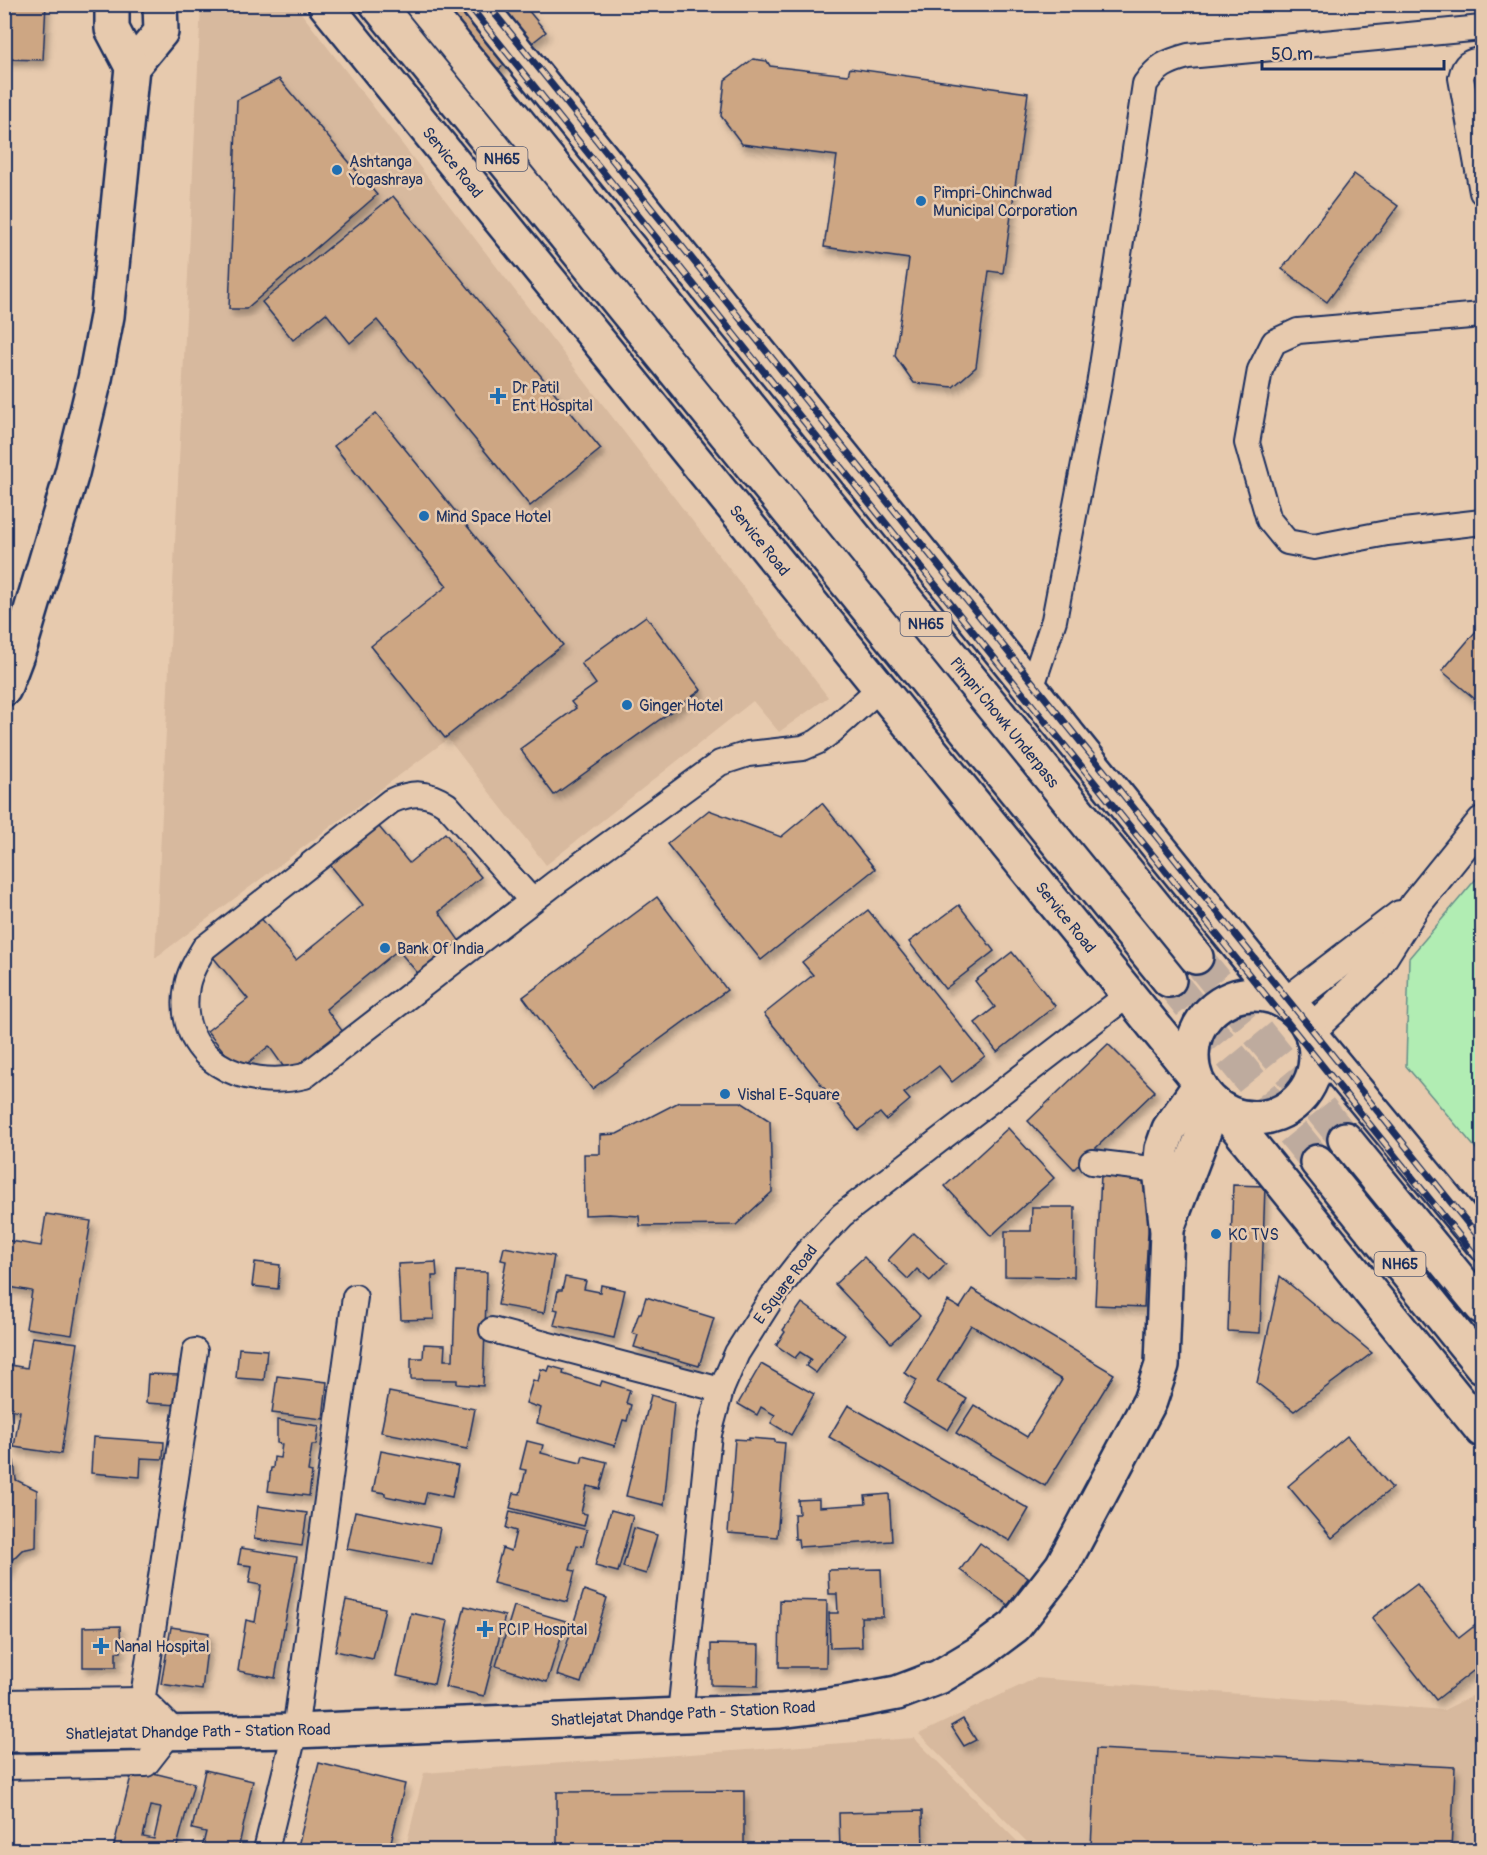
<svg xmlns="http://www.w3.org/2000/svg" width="1487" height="1855" viewBox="0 0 1487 1855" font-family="Pangolin,sans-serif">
  <defs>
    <filter id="shadow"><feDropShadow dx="3.5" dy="6" stdDeviation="3" flood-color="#0004"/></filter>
  </defs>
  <rect width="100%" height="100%" fill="#e7caae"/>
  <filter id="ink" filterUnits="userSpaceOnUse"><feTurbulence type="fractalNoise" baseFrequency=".0167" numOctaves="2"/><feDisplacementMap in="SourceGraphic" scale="12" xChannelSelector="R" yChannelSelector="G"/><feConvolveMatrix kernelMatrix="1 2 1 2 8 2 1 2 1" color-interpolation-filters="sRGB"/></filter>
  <g filter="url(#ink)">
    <g fill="#d7b99e">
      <polygon points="201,5 295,5 828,697 779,732 753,701 546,865 448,739 155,958"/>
      <polygon points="1036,1678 1444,1710 1482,1691 1482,1850 1035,1850 919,1734"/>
      <polygon points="914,1738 1026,1850 405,1850 424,1773"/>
    </g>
    <polygon fill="#b1edb3" stroke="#668e88" stroke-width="1.5" points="1476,879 1482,883 1482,1148 1478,1151 1406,1066 1409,958"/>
    <g fill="#cda683" stroke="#1b2f5e" stroke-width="1.5" fill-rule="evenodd" filter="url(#shadow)">
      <polygon points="4,4 46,4 43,60 4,59"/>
      <polygon points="431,4 523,4 546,32 489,77"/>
      <polygon points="753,59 767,61 770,66 848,75 850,68 1028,93 1003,273 989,271 976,367 953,387 914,383 895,356 909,259 824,247 837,156 742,144 721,116 725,80"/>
      <polygon points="279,79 377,195 246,309 229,309 237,100"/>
      <polygon points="1354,174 1398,206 1327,302 1282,269"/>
      <polygon points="393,196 601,449 530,506 377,320 350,343 326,313 293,340 262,302"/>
      <polygon points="376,413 563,645 445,738 371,646 447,586 334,446"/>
      <polygon points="646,616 701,690 554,795 520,749 576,708 571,702 596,684 581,663"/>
      <polygon points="1482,624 1482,705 1442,671"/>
      <polygon points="822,803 875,869 761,960 667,844 709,810 781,837"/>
      <polygon points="375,822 409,863 445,833 481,877 439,912 463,946 421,977 398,950 326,1009 346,1036 290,1076 269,1046 239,1070 207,1031 248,999 212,956 260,917 296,960 363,905 327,861"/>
      <polygon points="657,897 727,990 592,1089 523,997"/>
      <polygon points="959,905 994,951 945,989 909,942"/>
      <polygon points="868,910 985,1056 952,1082 939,1066 904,1093 910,1100 886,1120 880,1113 858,1130 764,1014 813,975 802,962"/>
      <polygon points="1012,952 1055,1006 997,1052 975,1023 995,1007 975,981"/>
      <polygon points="1108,1044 1155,1091 1074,1169 1028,1121"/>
      <polygon points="679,1102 741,1102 770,1121 772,1192 736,1225 640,1226 639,1216 609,1214 585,1215 584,1154 600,1154 600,1135 617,1134"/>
      <polygon points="1008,1128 1054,1178 991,1236 945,1186"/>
      <polygon points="1101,1174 1151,1176 1144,1307 1095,1305"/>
      <polygon points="1233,1185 1265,1186 1260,1333 1228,1331"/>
      <polygon points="1032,1207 1075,1207 1074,1277 1005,1276 1005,1231 1031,1231"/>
      <polygon points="46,1214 91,1221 72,1335 26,1328 32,1291 4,1286 4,1240 41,1246"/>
      <polygon points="914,1233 946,1264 930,1281 917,1269 908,1279 888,1260"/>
      <polygon points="504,1247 554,1256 544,1313 498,1305 506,1261 501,1260"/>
      <polygon points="864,1257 920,1316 891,1343 835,1284"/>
      <polygon points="255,1262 280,1265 278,1289 252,1286"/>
      <polygon points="436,1262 437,1276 432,1276 434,1319 401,1320 398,1264"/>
      <polygon points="456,1271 487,1272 483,1386 457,1384 457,1380 411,1379 411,1358 423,1358 424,1344 445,1345 444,1360 453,1360"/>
      <polygon points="1280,1276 1372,1353 1294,1411 1257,1383"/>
      <polygon points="565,1277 586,1281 584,1289 600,1292 601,1285 625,1290 614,1338 554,1325 558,1310 554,1309 558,1290 562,1290"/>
      <polygon points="972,1289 1114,1374 1045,1486 956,1433 974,1405 1027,1437 1062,1380 971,1325 937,1381 967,1399 948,1430 903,1403 917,1380 904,1373 948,1301 960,1308"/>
      <polygon points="646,1297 714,1318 699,1366 634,1347 638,1335 632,1333 639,1313 641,1313"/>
      <polygon points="802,1303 845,1334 816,1373 806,1366 811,1359 800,1352 795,1358 776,1345 785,1332 783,1330"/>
      <polygon points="32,1337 78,1343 61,1454 14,1447 20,1411 4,1408 4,1364 27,1368"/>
      <polygon points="239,1348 267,1350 264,1380 236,1378"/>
      <polygon points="761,1364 814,1394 791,1435 771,1423 775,1415 761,1407 757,1415 738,1404"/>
      <polygon points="550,1366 564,1370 563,1374 600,1386 602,1381 630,1390 626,1403 631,1405 627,1421 623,1420 615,1446 537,1423 541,1408 526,1403 533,1380 538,1382 541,1369 548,1371"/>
      <polygon points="148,1374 181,1375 179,1405 146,1403"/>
      <polygon points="277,1376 327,1382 323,1419 272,1413"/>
      <polygon points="389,1392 475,1409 467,1449 381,1432"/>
      <polygon points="651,1395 674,1402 664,1505 626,1496"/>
      <polygon points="848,1405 1029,1509 1010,1541 829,1437"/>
      <polygon points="277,1420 319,1426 316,1445 312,1445 308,1471 312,1472 309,1496 268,1491 271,1468 273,1468 274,1457 280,1458 282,1444 277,1443"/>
      <polygon points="1347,1436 1392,1488 1332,1538 1288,1486"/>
      <polygon points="93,1437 164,1442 163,1459 141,1458 140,1477 91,1473"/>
      <polygon points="749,1438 775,1440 775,1442 785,1443 777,1537 728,1533 735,1439 749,1440"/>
      <polygon points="527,1441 543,1445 541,1453 581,1463 583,1456 607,1462 600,1489 587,1486 581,1513 587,1514 584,1526 510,1508 514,1493 520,1494 526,1470 520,1469"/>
      <polygon points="381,1451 458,1466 452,1497 427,1492 424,1504 385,1496 385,1493 373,1491"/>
      <polygon points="4,1461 14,1461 16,1480 37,1490 36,1547 22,1550 12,1560 9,1571 4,1571"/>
      <polygon points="889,1494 892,1541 799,1547 798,1539 795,1539 794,1514 799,1514 798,1500 819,1499 819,1507 866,1504 865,1496"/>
      <polygon points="258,1506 307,1513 302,1546 254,1539"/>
      <polygon points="611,1510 633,1516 618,1572 595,1566"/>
      <polygon points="355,1511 440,1528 432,1565 347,1549"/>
      <polygon points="510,1511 587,1530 583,1546 577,1545 570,1570 575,1571 567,1602 493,1583 502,1548 511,1551 516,1531 506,1528"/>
      <polygon points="634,1528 657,1535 646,1574 623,1567"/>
      <polygon points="980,1543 1028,1578 1008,1605 960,1570"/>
      <polygon points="241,1548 297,1557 275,1678 238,1671 246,1620 255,1622 261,1585 249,1583 252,1566 238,1564"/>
      <polygon points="881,1569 883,1617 861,1617 862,1647 830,1648 829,1613 838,1613 837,1594 829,1594 828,1570"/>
      <polygon points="1417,1584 1459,1638 1482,1620 1482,1664 1436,1700 1372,1618"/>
      <polygon points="584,1590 607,1598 581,1683 557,1675"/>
      <polygon points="346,1600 385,1608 373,1659 335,1651"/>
      <polygon points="780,1600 827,1601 826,1667 779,1667"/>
      <polygon points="465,1606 505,1616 484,1696 445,1687"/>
      <polygon points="514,1606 566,1621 547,1682 496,1666"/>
      <polygon points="411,1613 448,1621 434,1684 397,1676"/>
      <polygon points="120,1626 121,1652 116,1652 116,1667 83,1667 83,1627"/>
      <polygon points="171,1627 209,1633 202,1690 161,1684"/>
      <polygon points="711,1644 759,1645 758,1686 711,1685"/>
      <polygon points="963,1719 976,1740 964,1746 951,1726"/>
      <polygon points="1096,1749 1455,1767 1451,1850 1140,1850 1091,1847"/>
      <polygon points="319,1763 405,1784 389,1850 297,1850"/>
      <path d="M133 1768 194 1783 176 1850 113 1849ZM150 1806 161 1808 154 1839 143 1837Z"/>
      <polygon points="205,1770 253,1781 238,1850 213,1850 202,1848 206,1832 192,1829"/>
      <polygon points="744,1791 744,1850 557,1850 557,1792"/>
      <polygon points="922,1811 923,1850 840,1850 839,1813"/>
    </g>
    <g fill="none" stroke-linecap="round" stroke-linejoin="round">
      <g stroke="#beab9e" stroke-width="33" stroke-dasharray="33 16" stroke-linecap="butt">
        <polyline points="1196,957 1345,1139"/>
        <polyline points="1169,980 1317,1162"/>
      </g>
      <defs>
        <g id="minor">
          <path d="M1482 60C1469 61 1464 64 1461 78L1482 192"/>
          <polyline points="1482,315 1298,331 1274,342 1260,370 1247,443 1269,520 1287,542 1314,547 1387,533 1482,522"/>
          <path d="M1031 689 1054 620 1099 385 1145 84C1158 66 1166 62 1188 56L1482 28"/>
          <path d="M532 901 447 805C427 791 412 792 391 801L204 948C197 960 189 973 187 986 174 1059 243 1091 305 1076L554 884 720 763 748 754 803 748 817 742 832 731 880 688"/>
          <polyline points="1092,1162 1160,1170"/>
          <polyline points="492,1330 721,1390"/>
          <polyline points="142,1703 195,1351"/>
          <polyline points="680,1714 709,1434 721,1390 737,1353 773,1296 808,1251 842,1215 1129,994"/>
          <polyline points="4,1767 146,1764 171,1732"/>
          <polyline points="266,1850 295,1731 355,1297"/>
        </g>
        <g id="tertiary">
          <polyline points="1286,1003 1400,916"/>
          <polyline points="1310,1031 1374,970 1415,905 1482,822"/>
          <polyline points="4,1705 142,1703 171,1732"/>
        </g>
        <g id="secondary">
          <polyline points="132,67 161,32 160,4"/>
          <polyline points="4,689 21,644 72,473 95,379 107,316 132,67 112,29 112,4"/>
          <polyline points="1168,1226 1214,1105"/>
          <polyline points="4,1735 295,1731 780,1711 844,1703 897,1693 939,1677 979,1653 1015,1626 1062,1566 1150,1401 1162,1365 1167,1231 1160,1170 1162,1149 1169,1129 1199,1086"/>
        </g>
        <g id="primary">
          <polyline points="325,4 1194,1075"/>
          <polyline points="478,4 1283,1001"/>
          <circle cx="1254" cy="1056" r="62"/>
          <polyline points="1313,1038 1482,1243"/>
          <polyline points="1224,1111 1482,1430"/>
        </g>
        <g id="trunk">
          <polyline points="377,4 1169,980"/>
          <polyline points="422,4 1196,957"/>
          <polyline points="1345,1139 1482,1307"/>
          <polyline points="1317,1162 1482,1366"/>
        </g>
      </defs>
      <use href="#minor" stroke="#1b2f5e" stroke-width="28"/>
      <use href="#tertiary" stroke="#1b2f5e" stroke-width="34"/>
      <use href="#secondary" stroke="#1b2f5e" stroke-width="38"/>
      <use href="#primary" stroke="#1b2f5e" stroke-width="38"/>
      <use href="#trunk" stroke="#1b2f5e" stroke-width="38"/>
      <use href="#minor" stroke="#e7caae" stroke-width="24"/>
      <use href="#tertiary" stroke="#e7caae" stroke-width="30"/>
      <use href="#secondary" stroke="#e7caae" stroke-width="33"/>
      <use href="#primary" stroke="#e7caae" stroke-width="33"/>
      <use href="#trunk" stroke="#e7caae" stroke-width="33"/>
      <defs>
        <g id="rail">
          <polyline points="468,4 1482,1264"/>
          <polyline points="487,4 1482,1241"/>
        </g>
      </defs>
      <use href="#rail" stroke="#1b2f5e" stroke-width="7"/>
      <use href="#rail" stroke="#e7caae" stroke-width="4.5" stroke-dasharray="14" stroke-linecap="butt"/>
    </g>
  </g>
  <g fill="#1f6fb2" stroke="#e7caae" stroke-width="2">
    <circle cx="337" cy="170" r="6"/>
    <circle cx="921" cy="201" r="6"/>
    <path d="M495 387h6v6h6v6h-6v6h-6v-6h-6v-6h6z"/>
    <circle cx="424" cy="516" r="6"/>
    <circle cx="627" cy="705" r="6"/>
    <circle cx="385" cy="948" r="6"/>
    <circle cx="725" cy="1094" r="6"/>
    <circle cx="1216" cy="1234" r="6"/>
    <path d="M482 1620h6v6h6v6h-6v6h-6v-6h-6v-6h6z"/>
    <path d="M98 1637h6v6h6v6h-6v6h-6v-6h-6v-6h6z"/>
  </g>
  <g text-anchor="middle" stroke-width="5" stroke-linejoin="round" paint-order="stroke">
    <g fill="#e7caae" stroke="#585e76" stroke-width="1.5">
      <rect x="476.5" y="147" width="51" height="24" rx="4.5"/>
      <rect x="900.5" y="612" width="51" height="24" rx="4.5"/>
      <rect x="1374.5" y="1252" width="51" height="24" rx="4.5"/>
    </g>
    <g font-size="15" font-weight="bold" fill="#1b2f5e">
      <text x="502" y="164">NH65</text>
      <text x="926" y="629">NH65</text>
      <text x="1400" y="1269">NH65</text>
    </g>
    <g font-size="16" fill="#1b2f5e" stroke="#e7caae" text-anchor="start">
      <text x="349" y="167">Ashtanga<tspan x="349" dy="18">Yogashraya</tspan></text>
      <text x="933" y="198">Pimpri-Chinchwad<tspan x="933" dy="18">Municipal Corporation</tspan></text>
      <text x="512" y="393">Dr Patil<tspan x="512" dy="18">Ent Hospital</tspan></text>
      <text x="436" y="522">Mind Space Hotel</text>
      <text x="639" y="711">Ginger Hotel</text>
      <text x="397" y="954">Bank Of India</text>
      <text x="737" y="1100">Vishal E-Square</text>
      <text x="1228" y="1240">KC TVS</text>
      <text x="498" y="1635">PCIP Hospital</text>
      <text x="114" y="1652">Nanal Hospital</text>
    </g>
    <g font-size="16" fill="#1b2f5e" stroke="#e7caae">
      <text transform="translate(453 162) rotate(51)" y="6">Service Road</text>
      <text transform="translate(760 540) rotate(51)" y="6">Service Road</text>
      <text transform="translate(1005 722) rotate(51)" y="6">Pimpri Chowk Underpass</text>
      <text transform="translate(1066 917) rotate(51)" y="6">Service Road</text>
      <text transform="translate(785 1284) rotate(-53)" y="6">E Square Road</text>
      <text transform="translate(683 1713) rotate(-3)" y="6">Shatlejatat Dhandge Path - Station Road</text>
      <text transform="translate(198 1731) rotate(-1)" y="6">Shatlejatat Dhandge Path - Station Road</text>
    </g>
  </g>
  <rect width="1487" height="1855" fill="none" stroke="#e7caae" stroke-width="24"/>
  <rect x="12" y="12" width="1463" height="1831" fill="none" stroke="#1b2f5e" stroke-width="2" filter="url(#ink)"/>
  <path d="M1262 60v9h182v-9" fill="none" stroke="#1b2f5e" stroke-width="3"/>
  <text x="1271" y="60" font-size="18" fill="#1b2f5e" stroke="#e7caae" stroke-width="4.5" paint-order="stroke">50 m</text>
</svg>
